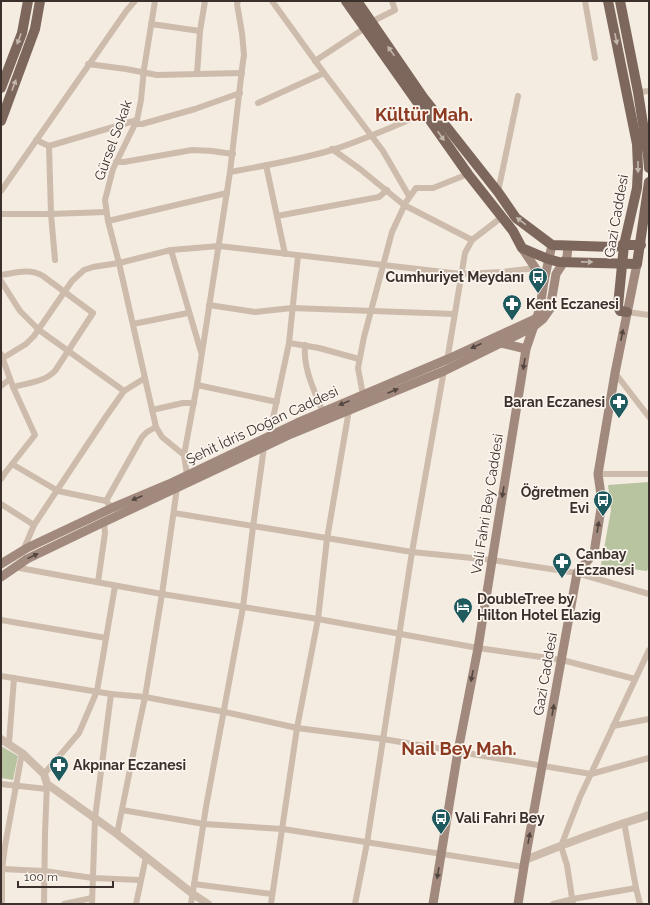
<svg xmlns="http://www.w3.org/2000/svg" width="650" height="905" viewBox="0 0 650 905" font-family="Raleway,sans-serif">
  <rect width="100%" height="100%" fill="#f4ebe1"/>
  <g fill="#b8c4a0">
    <polygon points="649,482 649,566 647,571 601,565 611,510 608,485"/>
    <polygon points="1,746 18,756 13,780 1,778"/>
  </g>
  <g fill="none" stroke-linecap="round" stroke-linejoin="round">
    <g stroke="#cdbbac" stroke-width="6">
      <polyline points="155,1 144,69 141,100 137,120 113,169 105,200 108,221 119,263 156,427 162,437 184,455"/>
      <polyline points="272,1 324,73 383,151 409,196"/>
      <polyline points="585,1 595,58"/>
      <polyline points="371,22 395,10 392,1"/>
      <polyline points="151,24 200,31"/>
      <polyline points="315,61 365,28"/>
      <polyline points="88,64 126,69 157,75 242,73"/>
      <polyline points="197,74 200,31 205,1"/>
      <polyline points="638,92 649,91"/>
      <polyline points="258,103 324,73"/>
      <polyline points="135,124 142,124 195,109 240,93"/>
      <polyline points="36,140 49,146"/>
      <polyline points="332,149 360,169 404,205 472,240"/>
      <polyline points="116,162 124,162 192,150 212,151 233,154"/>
      <polyline points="266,165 285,254"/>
      <path d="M230 172C264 166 298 160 332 150 364 140 394 126 425 113"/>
      <polyline points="1,191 127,10 135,1"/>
      <polyline points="498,192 518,96"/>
      <polyline points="1,214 51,214 106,212"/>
      <polyline points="277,216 379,197 387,190"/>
      <polyline points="108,221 227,193"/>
      <polyline points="171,250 201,352"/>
      <polyline points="55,260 51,214 49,146 137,120"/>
      <path d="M1 275C15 273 30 268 43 276L93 313 55 371C44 382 28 383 13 387"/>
      <polyline points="1,281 20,311 39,330 124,391"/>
      <polyline points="209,305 255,312 292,308 454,314"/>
      <polyline points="627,312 649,315"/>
      <polyline points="133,324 188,313"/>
      <polyline points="289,343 319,348 359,359"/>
      <path d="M305 345C303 369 314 390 323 412"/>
      <polyline points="1,354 13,387 35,435 5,473 1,479"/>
      <polyline points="3,358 26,344 34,336 72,281 84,270 93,267 119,263 171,250 219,246 461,274 503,272 535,268"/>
      <polyline points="447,361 465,253 472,240 502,217"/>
      <polyline points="615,373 649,417"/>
      <polyline points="197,385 277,402"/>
      <polyline points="1,386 10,379"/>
      <polyline points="363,395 358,368 364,337 392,232 406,202 416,188 433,188 468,174"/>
      <polyline points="152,410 183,403 194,403"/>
      <polyline points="269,437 289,343 298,256"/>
      <polyline points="12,464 58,491 106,501 112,508"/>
      <polyline points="598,474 649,474"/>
      <polyline points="187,475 184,455 197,385 230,172 242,69 244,55 242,33 237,4 238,1"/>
      <polyline points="106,501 142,437 147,432 156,427"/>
      <polyline points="1,504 34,525"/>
      <polyline points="174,513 412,552 492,560 577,573 649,594"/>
      <polyline points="23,551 34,525 105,418 124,391 145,378"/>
      <polyline points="14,567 162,594 318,619 478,648 562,660 635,679"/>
      <polyline points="98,582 105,533 104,522"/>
      <polyline points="1,620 106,638"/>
      <polyline points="1,676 111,694 145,697 225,712 297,728 383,739 591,774 649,758"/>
      <polyline points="613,726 649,719"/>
      <polyline points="9,743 14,678"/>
      <polyline points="44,774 79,733 97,691 115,586"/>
      <polyline points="1,784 47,789"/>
      <polyline points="122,810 204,824 283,829 524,867"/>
      <polyline points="624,822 636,888 640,904"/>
      <polyline points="117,834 139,725 145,697 162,594 177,488"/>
      <polyline points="2,869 44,871 93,878 140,880"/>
      <polyline points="194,884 272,894"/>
      <polyline points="2,904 2,869 5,846 22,753"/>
      <polyline points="44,904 45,833 47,784"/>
      <polyline points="64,904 92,898"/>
      <polyline points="92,904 95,818 111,694"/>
      <polyline points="136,904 146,857"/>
      <polyline points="191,904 206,807 243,607 253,527 264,447"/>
      <polyline points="271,904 297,728 318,619 327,539 349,410"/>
      <polyline points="355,904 367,843 412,552 444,370"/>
      <polyline points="553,904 573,899 636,888"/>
      <polyline points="573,904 567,865 561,846 580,797 649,650"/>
    </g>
    <g stroke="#cdbbac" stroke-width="8">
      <polyline points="1,739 22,753 44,774 47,784 117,834 193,894 208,904"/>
      <path d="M525 860C566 843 607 828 649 815"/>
    </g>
    <g stroke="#a18a7d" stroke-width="9">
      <polyline points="522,248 544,281"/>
      <polyline points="501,343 526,349"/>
      <polyline points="1,564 27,548 112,508 169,484 297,423 448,359 537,318"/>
      <polyline points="1,577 27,559 104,522 291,434 444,371 533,327 543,319 550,309 556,274 567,257 568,246"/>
      <polyline points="433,904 458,751 478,648 526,349 540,308 544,281 552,245"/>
      <polyline points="518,904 525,860 577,573 594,553 602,502 598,474 615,373 637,264"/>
    </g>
    <g stroke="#7d675c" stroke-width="10">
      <polyline points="346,1 468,174 513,231 522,248 548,259 559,262 637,264 649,182"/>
      <polyline points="357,1 423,97 498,192 516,218 552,245 613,247 624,245 641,245"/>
      <polyline points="608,1 637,144 638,168 637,188 624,245 618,306 620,311 627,312"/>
      <polyline points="620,1 638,92 648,156 649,168"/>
      <polyline points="1,88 22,33 28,1"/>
      <polyline points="1,121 35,29 40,1"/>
    </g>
  </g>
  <defs><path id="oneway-solid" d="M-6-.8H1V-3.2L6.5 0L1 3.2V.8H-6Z"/></defs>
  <g fill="#c2b5ac">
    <use href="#oneway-solid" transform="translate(19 39) rotate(110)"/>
    <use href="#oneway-solid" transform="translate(616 39) rotate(79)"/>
    <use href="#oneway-solid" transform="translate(391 51) rotate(-125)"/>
    <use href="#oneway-solid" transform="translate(14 85) rotate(-70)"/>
    <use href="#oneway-solid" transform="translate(441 136) rotate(55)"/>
    <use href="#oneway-solid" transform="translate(638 167) rotate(90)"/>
    <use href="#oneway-solid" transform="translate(521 221) rotate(-143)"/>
    <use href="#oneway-solid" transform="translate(587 262) rotate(1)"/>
  </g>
  <g fill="#544640">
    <use href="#oneway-solid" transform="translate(622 335) rotate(-79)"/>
    <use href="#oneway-solid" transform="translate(476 346) rotate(155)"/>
    <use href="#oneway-solid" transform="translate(524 364) rotate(99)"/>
    <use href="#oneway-solid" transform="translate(393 391) rotate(-23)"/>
    <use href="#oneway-solid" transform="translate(344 403) rotate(157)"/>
    <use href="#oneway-solid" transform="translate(503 492) rotate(99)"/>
    <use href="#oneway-solid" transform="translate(137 498) rotate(157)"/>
    <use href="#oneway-solid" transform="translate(598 527) rotate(-81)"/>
    <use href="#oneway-solid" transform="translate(33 556) rotate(-26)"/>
    <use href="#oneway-solid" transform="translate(472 676) rotate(101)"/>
    <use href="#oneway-solid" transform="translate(553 710) rotate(-80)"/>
    <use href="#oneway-solid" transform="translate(529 838) rotate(-80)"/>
    <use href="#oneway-solid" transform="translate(438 873) rotate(99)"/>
  </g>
  <defs>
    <symbol id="bus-pin" viewBox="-11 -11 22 30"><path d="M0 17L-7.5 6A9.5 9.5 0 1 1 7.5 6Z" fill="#1f5a5e" stroke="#fbf5ee"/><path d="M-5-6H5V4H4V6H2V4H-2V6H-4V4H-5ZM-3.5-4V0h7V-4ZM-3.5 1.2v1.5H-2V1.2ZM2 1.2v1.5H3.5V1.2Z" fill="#fff"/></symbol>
    <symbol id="pharmacy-pin" viewBox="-11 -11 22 30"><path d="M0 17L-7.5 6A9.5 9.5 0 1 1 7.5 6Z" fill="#1f5a5e" stroke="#fbf5ee"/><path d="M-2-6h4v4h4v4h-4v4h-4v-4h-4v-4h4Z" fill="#fff"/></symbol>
    <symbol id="hotel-pin" viewBox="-11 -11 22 30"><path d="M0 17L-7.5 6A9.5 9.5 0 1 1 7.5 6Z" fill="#1f5a5e" stroke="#fbf5ee"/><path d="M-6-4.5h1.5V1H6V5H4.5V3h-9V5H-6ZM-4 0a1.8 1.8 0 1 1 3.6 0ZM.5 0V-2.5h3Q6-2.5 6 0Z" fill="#fff"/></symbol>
  </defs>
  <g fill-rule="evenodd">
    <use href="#bus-pin" x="527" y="266" width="22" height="30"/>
    <use href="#pharmacy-pin" x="501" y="293" width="22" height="30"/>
    <use href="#pharmacy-pin" x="608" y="391" width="22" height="30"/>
    <use href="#bus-pin" x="592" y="489" width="22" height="30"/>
    <use href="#pharmacy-pin" x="551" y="551" width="22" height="30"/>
    <use href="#hotel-pin" x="452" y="596" width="22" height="30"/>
    <use href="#pharmacy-pin" x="48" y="754" width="22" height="30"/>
    <use href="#bus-pin" x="430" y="807" width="22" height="30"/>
  </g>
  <g text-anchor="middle" stroke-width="3.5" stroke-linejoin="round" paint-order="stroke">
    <g font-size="14" fill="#3b302b" stroke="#fbf5ee">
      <text transform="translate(113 140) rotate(-70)" y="5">Gürsel Sokak</text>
      <text transform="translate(616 216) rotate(-80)" y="5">Gazi Caddesi</text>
      <text transform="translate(262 425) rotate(-25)" y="5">Şehit İdris Doğan Caddesi</text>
      <text transform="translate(487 504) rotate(-81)" y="5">Vali Fahri Bey Caddesi</text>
      <text transform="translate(545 674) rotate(-80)" y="5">Gazi Caddesi</text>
    </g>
    <g font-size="14" font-weight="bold" fill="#3b302b" stroke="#fbf5ee" text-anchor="start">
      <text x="524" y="282" text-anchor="end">Cumhuriyet Meydanı</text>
      <text x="526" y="309">Kent Eczanesi</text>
      <text x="605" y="407" text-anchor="end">Baran Eczanesi</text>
      <text x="589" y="497" text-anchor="end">Öğretmen<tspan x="589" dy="16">Evi</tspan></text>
      <text x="576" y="559">Canbay<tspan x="576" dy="16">Eczanesi</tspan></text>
      <text x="477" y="604">DoubleTree by<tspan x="477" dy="16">Hilton Hotel Elazig</tspan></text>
      <text x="73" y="770">Akpınar Eczanesi</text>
      <text x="455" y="823">Vali Fahri Bey</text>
    </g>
    <g font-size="18" font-weight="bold" fill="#8c3b22" stroke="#fbf5ee">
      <text x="424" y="121">Kültür Mah.</text>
      <text x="459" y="755">Nail Bey Mah.</text>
    </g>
  </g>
  <rect width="650" height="905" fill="none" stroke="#3b302b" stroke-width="4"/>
  <path d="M18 881v6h95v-6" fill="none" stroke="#3b302b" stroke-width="2"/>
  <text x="24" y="881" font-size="12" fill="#3b302b" stroke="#fbf5ee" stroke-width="3" paint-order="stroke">100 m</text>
</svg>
